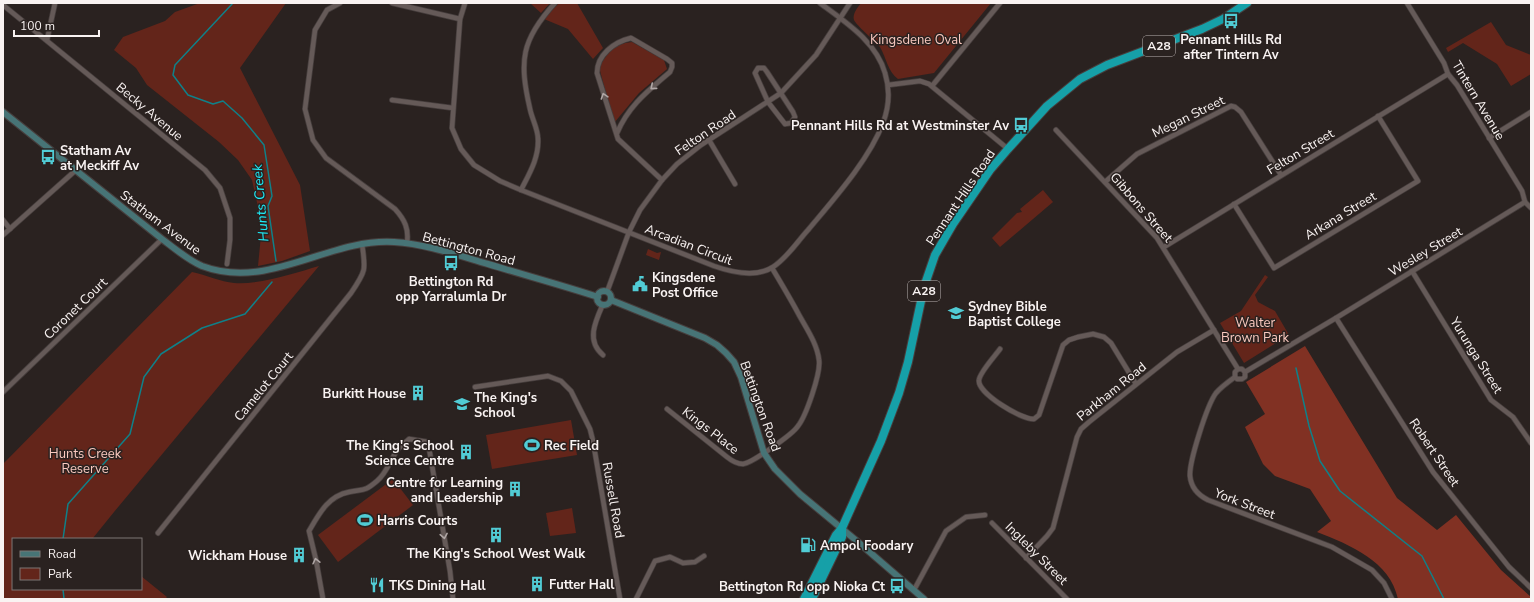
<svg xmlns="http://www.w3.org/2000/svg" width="1534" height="602" viewBox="0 0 1534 602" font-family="'Nunito Sans',sans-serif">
  <rect width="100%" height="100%" fill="#2a2220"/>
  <g fill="#63251a">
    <polygon points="200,3 286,3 240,68 300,185 310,251 282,261 258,266 262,225 252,180 238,160 219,142 147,85 136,68 114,50 123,37 165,21 175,12"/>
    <polygon points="530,3 550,3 541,13"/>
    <polygon points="559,3 577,3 603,48 593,59 568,29 544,19"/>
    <path d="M861 3H991L934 73 898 79C888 72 886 57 880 47 874 40 856 25 854 20 852 14 858 7 861 3Z"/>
    <polygon points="1491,22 1506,45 1531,55 1531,74 1511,86 1497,64 1463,43 1448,52 1446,48"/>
    <path d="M632 42 664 60 667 69 639 93 614 123 599 67C609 52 613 44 632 42Z"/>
    <polygon points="1043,190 1053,202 1000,247 992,238 1017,213 1022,212 1020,209"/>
    <polygon points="648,249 657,253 661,252 659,260 646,255"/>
    <path d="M319 266 114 512 93 538 94 539H13V589H141V576L167 597 165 599H3V464L192 272C206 275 221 282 234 283 260 285 295 273 319 266Z"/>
    <polygon points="1265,275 1268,277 1255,295 1258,302 1275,311 1289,335 1244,363 1220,323 1241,311"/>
    <polygon points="571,420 577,455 492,469 486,435"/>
    <polygon points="393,479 413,505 338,562 318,535"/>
    <polygon points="572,508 576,533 550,536 546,513"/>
  </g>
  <path fill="#813123" d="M1305 346 1397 498 1437 530 1456 515 1501 570 1531 597V599H1398C1390 561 1350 545 1317 532L1331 521 1310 489 1275 476 1263 464 1245 427 1265 414 1246 382Z"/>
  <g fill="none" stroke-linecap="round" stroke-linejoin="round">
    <g stroke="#0f8189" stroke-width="1.5">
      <polyline points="233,3 175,65 173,75 188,95 213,104 223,101 242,118 264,145 272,196 268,206 276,261"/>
      <polyline points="1296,368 1309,426 1320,461 1340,491 1422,556 1444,599"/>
      <polyline points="63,539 68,504 130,434 144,377 161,354 202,328 245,314 272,282"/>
      <polyline points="63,589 64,599"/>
    </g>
    <defs>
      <g id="minor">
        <path d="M340 3 327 10 315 30 305 109 313 140 326 158 395 209C405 220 409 229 407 243"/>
        <polyline points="392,3 460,19"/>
        <path d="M465 3 460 19 452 128 461 149 474 165 500 181 521 190 714 266C731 272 756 278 773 267 787 258 797 242 808 230 833 200 869 160 883 123 889 107 890 89 885 73 876 41 845 22 820 3"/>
        <polyline points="1407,3 1444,63 1448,74 1457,85 1522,191 1525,202 1531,208"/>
        <polyline points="3,5 205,170 220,188 230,218 230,240 227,264"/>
        <polyline points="47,40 55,3"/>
        <polygon points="758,68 764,68 767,72 793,112 795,117 791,123 785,124 768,102 755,73"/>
        <polyline points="888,85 920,81 929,84 1008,149"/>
        <polyline points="932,86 1000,3"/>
        <polyline points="392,100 453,108"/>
        <polyline points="1056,130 1157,238 1238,369"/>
        <path d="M617 133C629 105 648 91 670 72L672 67V63L667 59 631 38C614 42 597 55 597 73L618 139 662 180"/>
        <polyline points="1489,138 1531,112"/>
        <polyline points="709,140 735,184"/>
        <polyline points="1105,182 1137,154 1231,106 1235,107 1241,112 1281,175"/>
        <path d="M521 190C529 174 539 158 538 139 538 129 532 119 530 109 519 61 521 40 555 3"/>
        <polyline points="1234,204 1274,268 1418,181 1378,116"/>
        <polyline points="3,220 10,229"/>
        <polyline points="3,235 76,170"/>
        <polyline points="1164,247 1448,74"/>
        <polyline points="1412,271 1491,400 1513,417 1531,443"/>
        <polyline points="607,292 629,232 640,210 662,180 677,164 701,145 781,93 816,55 850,3"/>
        <path d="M603 304C595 322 586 341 603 355"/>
        <polyline points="1336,318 1433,472 1509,567 1531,588"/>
        <path d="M1000 349C995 356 980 372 979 380 977 393 1022 420 1034 419L1039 415 1063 345 1069 340 1078 337 1093 334 1104 337 1111 343 1136 384"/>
        <polyline points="1245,372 1336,318 1525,202"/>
        <path d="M1235 377C1228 382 1221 387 1216 393 1207 405 1189 462 1190 476 1191 487 1198 495 1208 500L1332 547 1372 570 1384 583 1392 599"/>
        <polyline points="1235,377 1237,379 1242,379 1245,377 1245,372"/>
        <polyline points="1235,377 1235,372 1238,369 1242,369 1245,372"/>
        <polyline points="475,387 548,376 561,381 571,391 590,429 593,441 620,599"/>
        <polyline points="3,392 162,239"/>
        <path d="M667 409 727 457C732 461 737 464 743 464 752 463 793 434 798 426 806 416 821 373 819 360 817 343 806 328 798 313 790 298 781 283 772 268"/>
        <polyline points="992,523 1067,599"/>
        <path d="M158 533 351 293C366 271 366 270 362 244"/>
        <polyline points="1026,558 1047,536 1053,528 1077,437 1081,429 1089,422 1177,352 1214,330"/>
        <polyline points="914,590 946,531 966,517 985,515"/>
        <path d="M323 599 316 560 309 531C319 514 328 496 349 492 364 489 364 492 377 481 388 472 391 457 399 448 402 445 406 442 409 439L428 442 450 571 453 599"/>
        <polyline points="636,599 655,561 670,557 683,563 695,562 704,556"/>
      </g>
      <g id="secondary">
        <path d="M3 112 162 239C175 249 188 260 202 266 269 291 328 238 394 242 426 244 457 255 488 264 524 275 561 285 598 297"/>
        <circle cx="604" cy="298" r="7"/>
        <polyline points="611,300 705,338 717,345 726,353 734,362 741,377 764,453 775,469 800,494 858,542 924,599"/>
      </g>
      <g id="trunk">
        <polyline points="804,599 836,535 842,528 881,441 899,393 908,362 924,287 935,255 953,224 990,170 1008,149 1047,106 1080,79 1107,65 1202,29 1223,19 1247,3"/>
        <polyline points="812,599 842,537 842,528"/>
      </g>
    </defs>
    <use href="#minor" stroke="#463e3d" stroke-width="6"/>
    <use href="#secondary" stroke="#463e3d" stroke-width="8"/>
    <use href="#trunk" stroke="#463e3d" stroke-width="10"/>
    <use href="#minor" stroke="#655a58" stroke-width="4.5"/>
    <use href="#secondary" stroke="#477476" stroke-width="6"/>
    <use href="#trunk" stroke="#16a0a8" stroke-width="8"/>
  </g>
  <defs><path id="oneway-chevron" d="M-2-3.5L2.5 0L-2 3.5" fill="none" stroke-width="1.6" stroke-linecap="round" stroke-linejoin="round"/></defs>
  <g stroke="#afa6a5">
    <use href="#oneway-chevron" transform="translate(653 87) rotate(140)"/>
    <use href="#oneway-chevron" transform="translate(604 96) rotate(-108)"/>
    <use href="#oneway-chevron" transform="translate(444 536) rotate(80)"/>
    <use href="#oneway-chevron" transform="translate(316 561) rotate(-103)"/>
  </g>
  <defs>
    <symbol id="bus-bare" viewBox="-9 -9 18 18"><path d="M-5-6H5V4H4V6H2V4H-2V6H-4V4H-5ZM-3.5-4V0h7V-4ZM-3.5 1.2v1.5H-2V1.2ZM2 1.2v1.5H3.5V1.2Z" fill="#51ccd5" stroke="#2a2220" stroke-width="2.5" paint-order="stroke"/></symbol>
    <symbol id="civic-bare" viewBox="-9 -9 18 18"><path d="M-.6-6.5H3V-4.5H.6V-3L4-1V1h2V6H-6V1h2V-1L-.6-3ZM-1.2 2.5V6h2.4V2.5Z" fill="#51ccd5" stroke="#2a2220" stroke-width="2.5" paint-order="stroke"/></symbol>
    <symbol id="university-bare" viewBox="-9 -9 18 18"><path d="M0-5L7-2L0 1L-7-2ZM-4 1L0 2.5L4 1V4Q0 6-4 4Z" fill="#51ccd5" stroke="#2a2220" stroke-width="2.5" paint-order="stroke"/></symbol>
    <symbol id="building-bare" viewBox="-9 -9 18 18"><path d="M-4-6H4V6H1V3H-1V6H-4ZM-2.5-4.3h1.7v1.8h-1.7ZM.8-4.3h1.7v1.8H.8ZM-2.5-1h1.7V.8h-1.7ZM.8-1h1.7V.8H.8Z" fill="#51ccd5" stroke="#2a2220" stroke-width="2.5" paint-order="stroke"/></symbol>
    <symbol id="school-bare" viewBox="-9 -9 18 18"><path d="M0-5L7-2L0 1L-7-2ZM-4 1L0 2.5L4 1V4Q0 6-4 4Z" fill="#51ccd5" stroke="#2a2220" stroke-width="2.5" paint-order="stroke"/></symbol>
    <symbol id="stadium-bare" viewBox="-9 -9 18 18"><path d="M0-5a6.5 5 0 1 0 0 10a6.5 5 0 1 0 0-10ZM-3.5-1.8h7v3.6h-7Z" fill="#51ccd5" stroke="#2a2220" stroke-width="2.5" paint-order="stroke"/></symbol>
    <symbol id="fuel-bare" viewBox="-9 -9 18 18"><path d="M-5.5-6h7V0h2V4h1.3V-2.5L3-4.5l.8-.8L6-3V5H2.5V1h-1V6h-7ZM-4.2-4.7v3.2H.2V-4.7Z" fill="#51ccd5" stroke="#2a2220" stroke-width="2.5" paint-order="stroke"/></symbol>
    <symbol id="restaurant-bare" viewBox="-9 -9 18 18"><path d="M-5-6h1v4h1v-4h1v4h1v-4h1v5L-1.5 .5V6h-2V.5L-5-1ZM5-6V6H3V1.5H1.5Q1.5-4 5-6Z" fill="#51ccd5" stroke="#2a2220" stroke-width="2.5" paint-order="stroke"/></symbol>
  </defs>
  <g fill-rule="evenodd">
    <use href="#bus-bare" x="1220" y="10" width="22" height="22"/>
    <use href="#bus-bare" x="1010" y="114" width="22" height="22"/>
    <use href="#bus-bare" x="37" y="146" width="22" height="22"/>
    <use href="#bus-bare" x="440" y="252" width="22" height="22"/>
    <use href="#civic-bare" x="629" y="273" width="22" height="22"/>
    <use href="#university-bare" x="945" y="302" width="22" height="22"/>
    <use href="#building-bare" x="407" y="382" width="22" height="22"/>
    <use href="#school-bare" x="451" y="393" width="22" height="22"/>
    <use href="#stadium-bare" x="521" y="434" width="22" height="22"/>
    <use href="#building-bare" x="455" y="441" width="22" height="22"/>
    <use href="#building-bare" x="504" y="478" width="22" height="22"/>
    <use href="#stadium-bare" x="354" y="509" width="22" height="22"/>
    <use href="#building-bare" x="485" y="524" width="22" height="22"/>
    <use href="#fuel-bare" x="797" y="534" width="22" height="22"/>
    <use href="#building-bare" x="288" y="544" width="22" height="22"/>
    <use href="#building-bare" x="526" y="573" width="22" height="22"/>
    <use href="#restaurant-bare" x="366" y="574" width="22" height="22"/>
    <use href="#bus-bare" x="886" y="575" width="22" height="22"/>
  </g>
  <g text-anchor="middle" stroke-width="3" stroke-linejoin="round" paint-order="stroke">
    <g fill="#2a2220" stroke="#bbb4b3" stroke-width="1">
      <rect x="1143" y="36" width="32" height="20" rx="3"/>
      <rect x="908" y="281" width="32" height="20" rx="3"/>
    </g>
    <g font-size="12" font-weight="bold" fill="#f9f3f2">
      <text x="1159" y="50">A28</text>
      <text x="924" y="295">A28</text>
    </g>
    <g font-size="13" fill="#fac9bf" stroke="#2a2220">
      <text x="916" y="44">Kingsdene Oval</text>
      <text x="1255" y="327">Walter<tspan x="1255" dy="15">Brown Park</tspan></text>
      <text x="85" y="458">Hunts Creek<tspan x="85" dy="15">Reserve</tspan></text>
    </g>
    <g font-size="13" font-weight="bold" fill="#f9f3f2" stroke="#2a2220" text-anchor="start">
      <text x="1231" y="44" text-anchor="middle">Pennant Hills Rd<tspan x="1231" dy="15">after Tintern Av</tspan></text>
      <text x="1009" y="130" text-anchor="end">Pennant Hills Rd at Westminster Av</text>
      <text x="60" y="155">Statham Av<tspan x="60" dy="15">at Meckiff Av</tspan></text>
      <text x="652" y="282">Kingsdene<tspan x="652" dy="15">Post Office</tspan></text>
      <text x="451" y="286" text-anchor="middle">Bettington Rd<tspan x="451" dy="15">opp Yarralumla Dr</tspan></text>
      <text x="968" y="311">Sydney Bible<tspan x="968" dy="15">Baptist College</tspan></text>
      <text x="406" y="398" text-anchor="end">Burkitt House</text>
      <text x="474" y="402">The King's<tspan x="474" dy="15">School</tspan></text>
      <text x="454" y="450" text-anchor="end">The King's School<tspan x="454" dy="15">Science Centre</tspan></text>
      <text x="544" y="450">Rec Field</text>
      <text x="503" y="487" text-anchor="end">Centre for Learning<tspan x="503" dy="15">and Leadership</tspan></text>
      <text x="377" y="525">Harris Courts</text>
      <text x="820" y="550">Ampol Foodary</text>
      <text x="496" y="558" text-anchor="middle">The King's School West Walk</text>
      <text x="287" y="560" text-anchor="end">Wickham House</text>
      <text x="549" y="589">Futter Hall</text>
      <text x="389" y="590">TKS Dining Hall</text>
      <text x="885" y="591" text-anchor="end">Bettington Rd opp Nioka Ct</text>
    </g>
    <g font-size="13" fill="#f9f3f2" stroke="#2a2220">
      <text transform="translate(1479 100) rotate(59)" y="5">Tintern Avenue</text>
      <text transform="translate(150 111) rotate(40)" y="5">Becky Avenue</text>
      <text transform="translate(1188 116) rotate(-26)" y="5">Megan Street</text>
      <text transform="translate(705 132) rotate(-34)" y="5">Felton Road</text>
      <text transform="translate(1300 151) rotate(-31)" y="5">Felton Street</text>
      <text transform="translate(960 197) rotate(-56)" y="5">Pennant Hills Road</text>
      <text transform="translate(1142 207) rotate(49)" y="5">Gibbons Street</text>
      <text transform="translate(1340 215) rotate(-31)" y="5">Arkana Street</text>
      <text transform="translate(161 222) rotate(37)" y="5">Statham Avenue</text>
      <text transform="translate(689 244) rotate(21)" y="5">Arcadian Circuit</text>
      <text transform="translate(469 248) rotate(15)" y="5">Bettington Road</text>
      <text transform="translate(1425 251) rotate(-31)" y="5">Wesley Street</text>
      <text transform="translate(75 308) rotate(-44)" y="5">Coronet Court</text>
      <text transform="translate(1477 355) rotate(58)" y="5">Yurunga Street</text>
      <text transform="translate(263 386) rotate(-51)" y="5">Camelot Court</text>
      <text transform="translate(1111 391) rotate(-39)" y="5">Parkham Road</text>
      <text transform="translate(761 406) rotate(70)" y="5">Bettington Road</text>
      <text transform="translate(711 430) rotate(38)" y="5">Kings Place</text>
      <text transform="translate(1435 452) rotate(56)" y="5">Robert Street</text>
      <text transform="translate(614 500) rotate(80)" y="5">Russell Road</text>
      <text transform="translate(1245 503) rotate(21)" y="5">York Street</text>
      <text transform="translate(1037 553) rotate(45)" y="5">Ingleby Street</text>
    </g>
    <g font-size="14" font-style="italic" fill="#1dedfa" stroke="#2a2220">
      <text transform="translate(260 203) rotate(-95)" y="5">Hunts Creek</text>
    </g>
  </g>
  <rect width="1534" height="602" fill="none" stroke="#f9f3f2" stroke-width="8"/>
  <rect x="12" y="538" width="130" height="52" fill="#2a2220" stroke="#7d7674"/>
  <rect x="20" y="551" width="20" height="6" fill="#477476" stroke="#7d7674"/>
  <text x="48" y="558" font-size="12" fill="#f9f3f2">Road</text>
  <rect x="20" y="568" width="20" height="12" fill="#63251a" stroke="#7d7674"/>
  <text x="48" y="578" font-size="12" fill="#f9f3f2">Park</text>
  <path d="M14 30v6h85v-6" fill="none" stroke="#f9f3f2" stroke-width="2"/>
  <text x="20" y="30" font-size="12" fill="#f9f3f2" stroke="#2a2220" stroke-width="3" paint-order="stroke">100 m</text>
</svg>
